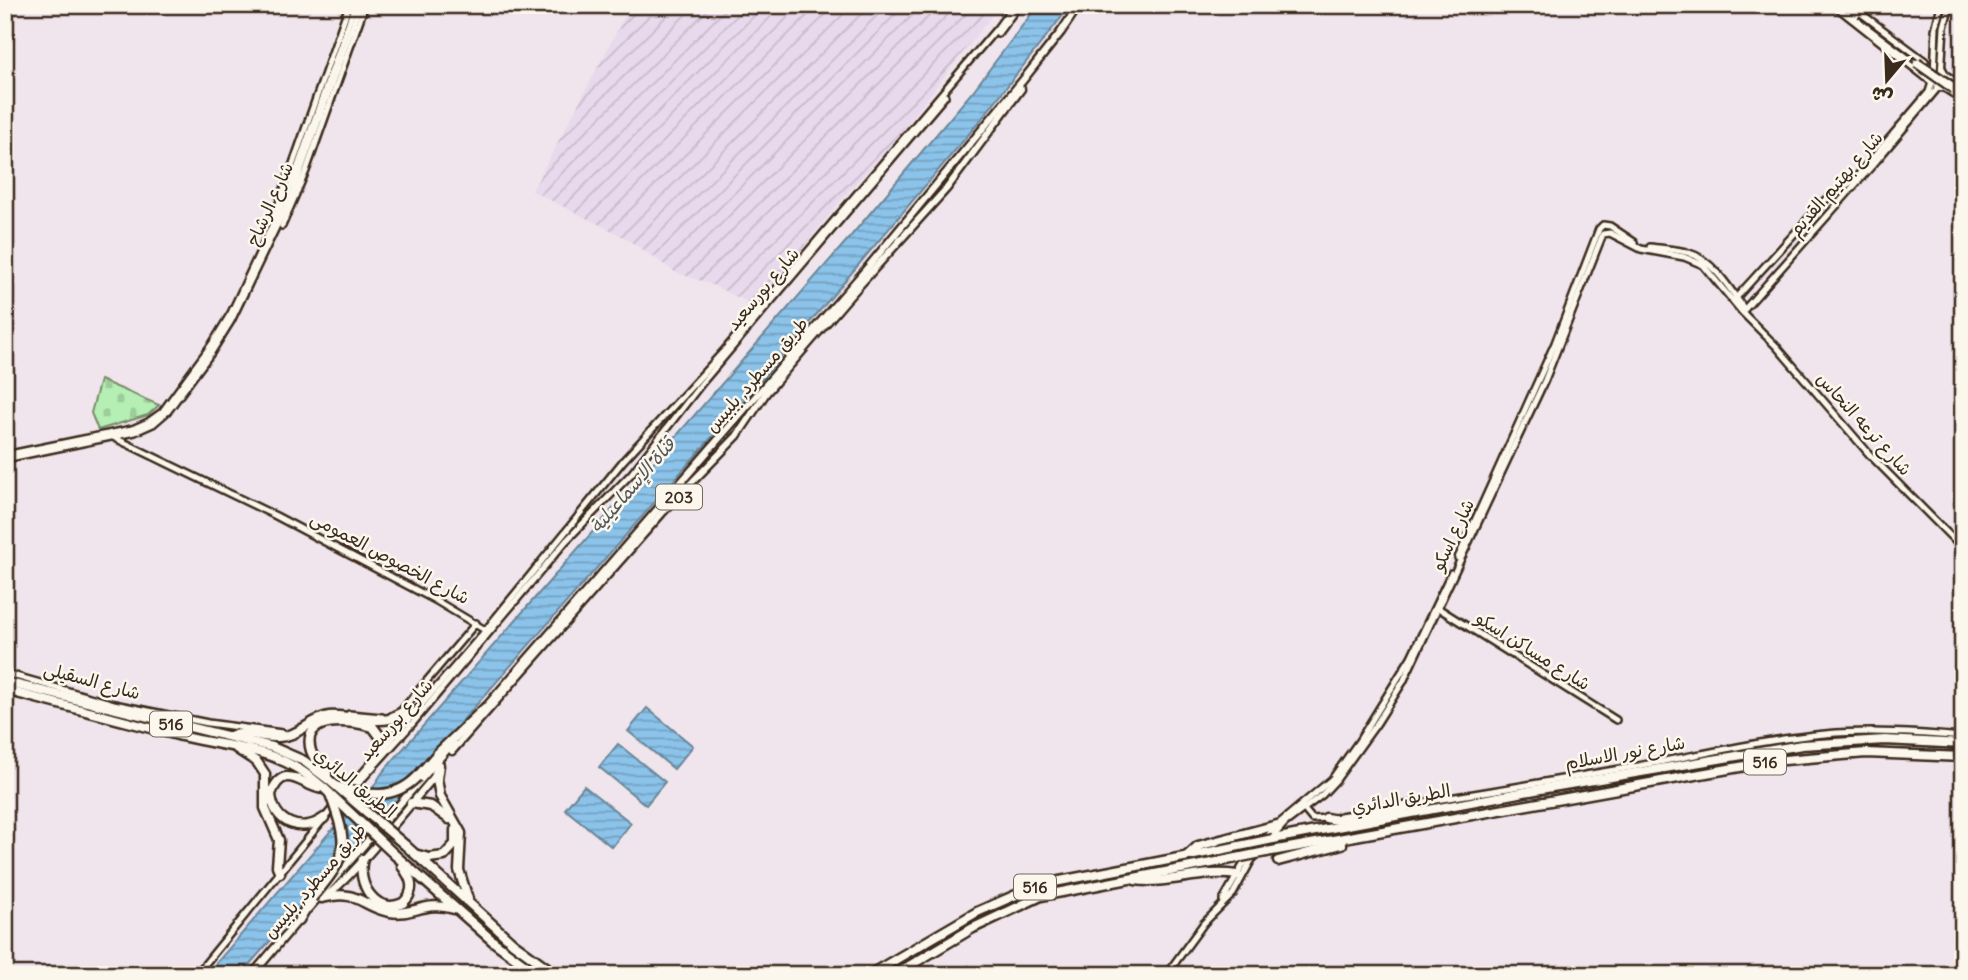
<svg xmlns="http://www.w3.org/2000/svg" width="1968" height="980" viewBox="0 0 1968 980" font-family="Delius,'Playpen Sans Arabic',sans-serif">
  <defs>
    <pattern id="industrial-furrows" width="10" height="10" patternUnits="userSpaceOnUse" patternTransform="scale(1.75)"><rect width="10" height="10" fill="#e8d9ec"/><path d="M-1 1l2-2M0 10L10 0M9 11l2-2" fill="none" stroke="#c8baca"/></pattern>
    <pattern id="cemetery-stones" width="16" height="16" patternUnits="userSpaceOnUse" patternTransform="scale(1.75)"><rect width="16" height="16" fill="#b5efb4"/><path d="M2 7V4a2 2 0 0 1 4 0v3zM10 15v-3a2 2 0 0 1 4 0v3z" fill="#9dcd9a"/></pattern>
    <pattern id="water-rules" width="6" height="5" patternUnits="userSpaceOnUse" patternTransform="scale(1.75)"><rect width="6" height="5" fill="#8bc3ea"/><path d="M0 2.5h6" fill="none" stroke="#739fbd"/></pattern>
  </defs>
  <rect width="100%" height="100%" fill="#f0e5ec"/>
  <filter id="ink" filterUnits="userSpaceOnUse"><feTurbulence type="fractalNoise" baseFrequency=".0143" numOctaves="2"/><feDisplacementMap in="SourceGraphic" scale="14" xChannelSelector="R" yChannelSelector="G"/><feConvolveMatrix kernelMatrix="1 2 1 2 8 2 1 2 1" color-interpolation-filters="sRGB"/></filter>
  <g filter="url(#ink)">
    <polygon fill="url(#industrial-furrows)" points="631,5 1000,5 887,150 851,188 756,306 710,284 675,272 624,237 532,191"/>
    <polygon fill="url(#cemetery-stones)" stroke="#788c69" stroke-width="2" points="100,380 159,405 148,415 98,430 91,413"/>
    <g fill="url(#water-rules)" stroke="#6b8698" stroke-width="2">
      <polygon points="1038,5 1071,5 979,122 741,404 405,786 399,799 386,810 240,975 206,975 336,825 369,794 382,773 850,237 973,91"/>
      <polygon points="647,708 693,746 674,769 628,731"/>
      <polygon points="618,744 665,782 646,805 599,767"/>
      <polygon points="584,786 631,823 612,847 565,809"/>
    </g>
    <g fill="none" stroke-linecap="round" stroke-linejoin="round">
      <polyline stroke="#8bc3ea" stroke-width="3.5" points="960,975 969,966"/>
      <defs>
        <g id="secondary">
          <polyline points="1834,5 1933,83"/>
          <polyline points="1845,5 1857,15"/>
          <polyline points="1850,5 1925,61"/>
          <polyline points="1842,9 1909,59"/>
          <polyline points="1935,30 1941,5"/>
          <polyline points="998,33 1019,5"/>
          <polyline points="1942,68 1946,75 1963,86"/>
          <polyline points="1954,86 1963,92"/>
          <polyline points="1937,87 1944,88 1963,100"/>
          <polyline points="272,223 349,5"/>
          <polyline points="282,226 306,171 365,5"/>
          <path d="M1650 247C1663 249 1677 249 1689 253 1713 260 1731 290 1744 309"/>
          <polyline points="1735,299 1825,200 1854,180 1929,92 1934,76 1936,28"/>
          <polyline points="1744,310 1877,160 1936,90 1941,75 1944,27 1950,5"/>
          <polyline points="113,437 276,516 435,600 485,630"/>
          <polyline points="5,455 132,429 148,422 162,412 212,344 231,313 292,183 355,5"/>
          <polyline points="5,459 135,432 153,424 168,411 211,353 231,321 293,192 360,5"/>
          <polyline points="1458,558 1555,343 1599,229 1603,225 1610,226 1634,242"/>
          <polyline points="1438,608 1616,720"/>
          <polyline points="5,673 114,704 208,723 282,733"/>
          <polyline points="349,714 382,717"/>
          <polyline points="391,716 401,711 476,623"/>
          <polyline points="356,786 413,723 566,541 631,474 702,383 945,96"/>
          <polyline points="347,791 480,637 623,461 722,353 998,27 1014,5"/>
          <polyline points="1303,808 1312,819 1327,818"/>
          <path d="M1340 816C1437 800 1535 784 1632 767 1696 756 1760 740 1825 734 1871 730 1917 733 1963 737"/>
          <polyline points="1223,900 1243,865 1277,825 1332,779 1359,741 1411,657 1451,573"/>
          <polyline points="196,975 336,804"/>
          <polyline points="1166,975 1204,923 1233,894 1251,861 1285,823 1322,795 1336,780 1377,723 1403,682 1545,380 1603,234 1610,233 1641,249 1684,257 1703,265 1742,312 1777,347 1870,455 1963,549"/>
        </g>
        <g id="primary">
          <polyline points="484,709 869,266 1023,80 1061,32 1079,5"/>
          <polyline points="452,751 662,513 737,436 766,393 847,299 947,188 1021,89"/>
          <path d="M326 895C343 889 417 796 434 777L436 770"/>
          <polyline points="308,909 453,743"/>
          <polyline points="252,975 301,917"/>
        </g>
        <g id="highway">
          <polyline points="5,682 272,747 304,761 329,780"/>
          <path d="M5 690C64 705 123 721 181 736 239 750 277 746 324 788"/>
          <path d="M230 736C246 730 263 738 279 737 299 736 311 719 329 716 338 715 348 717 357 719 378 722 396 720 416 712"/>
          <polyline points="237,749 257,762 265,774 265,808 279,840 277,866 280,873"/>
          <polyline points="439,765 437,779 440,796 461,833 459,870 468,899"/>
          <path d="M327 774C322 767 314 760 311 751 300 713 354 721 373 727L382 739 379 753"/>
          <polyline points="417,777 437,754 485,708"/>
          <path d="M323 789C303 787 284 760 271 794 273 822 301 835 324 818"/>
          <polyline points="411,803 431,806 449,819"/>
          <path d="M1326 818C1351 824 1379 809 1405 810"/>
          <polyline points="1273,839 1546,788 1802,745 1885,740 1963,744"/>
          <polyline points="405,845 513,943 557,975"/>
          <polyline points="1266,852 1773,761 1866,753 1963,757"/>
          <polyline points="395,855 494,942 539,975"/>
          <polyline points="418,855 429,858 444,856 455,844 455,830"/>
          <polyline points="1187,856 1198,846 1277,825"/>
          <path d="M363 859C356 882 375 916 403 903 416 891 412 879 402 866"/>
          <polyline points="1278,861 1342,844"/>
          <path d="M1135 880C1169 885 1202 869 1237 875"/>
          <path d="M322 898C359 888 362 908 390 912 413 916 426 900 454 909"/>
          <polyline points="299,920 312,898"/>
          <polyline points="869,975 977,912 1039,885 1220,850"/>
          <polyline points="894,975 973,928 1041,896 1222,861"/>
        </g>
      </defs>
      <use href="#secondary" stroke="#3b2a1e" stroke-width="10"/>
      <use href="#primary" stroke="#3b2a1e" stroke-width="11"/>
      <use href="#highway" stroke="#3b2a1e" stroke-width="13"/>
      <use href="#secondary" stroke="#fbf7ec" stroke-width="5"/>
      <use href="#primary" stroke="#fbf7ec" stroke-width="6"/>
      <use href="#highway" stroke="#fbf7ec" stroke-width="8"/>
      <defs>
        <g id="secondary-bridge">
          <polyline points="1918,62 1954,86"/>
          <polyline points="1916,64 1953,90"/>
        </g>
        <g id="highway-bridge">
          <polyline points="329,780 405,845"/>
          <path d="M339 787C368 795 393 801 417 777"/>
          <polyline points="324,788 395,855"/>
          <polyline points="1220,850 1273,839"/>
          <polyline points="1222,861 1266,852"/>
          <path d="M312 898C349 855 349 846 330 794"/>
        </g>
      </defs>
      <use href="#secondary-bridge" stroke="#3b2a1e" stroke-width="10" stroke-linecap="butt"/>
      <use href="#highway-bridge" stroke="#3b2a1e" stroke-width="13" stroke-linecap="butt"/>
      <use href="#secondary-bridge" stroke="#fbf7ec" stroke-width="5"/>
      <use href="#highway-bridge" stroke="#fbf7ec" stroke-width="8"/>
    </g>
  </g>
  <g text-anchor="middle" stroke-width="5" stroke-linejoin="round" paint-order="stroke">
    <g fill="#fbf7ec" stroke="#75685c" stroke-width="2">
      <rect x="656" y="484.5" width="46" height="25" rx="5"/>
      <rect x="150" y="711.5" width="42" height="25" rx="5"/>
      <rect x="1744" y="749.5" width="42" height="25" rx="5"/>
      <rect x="1014" y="874.5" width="42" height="25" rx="5"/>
    </g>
    <g font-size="16" font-weight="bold" fill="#3b2a1e">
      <text x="679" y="503">203</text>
      <text x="171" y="730">516</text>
      <text x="1765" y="768">516</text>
      <text x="1035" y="893">516</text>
    </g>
    <g font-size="18" fill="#3b2a1e" stroke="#fbf7ec">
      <text transform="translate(1836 184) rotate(-49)" y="6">شارع بهتيم القديم</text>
      <text transform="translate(270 204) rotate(-66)" y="6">شارع الرشاح</text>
      <text transform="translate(763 289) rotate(-50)" y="6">شارع بورسعيد</text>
      <text transform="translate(757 375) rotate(-49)" y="6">طريق مسطرد, بلبيس</text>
      <text transform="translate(1864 424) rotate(48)" y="6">شارع ترعه النحاس</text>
      <text transform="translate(1453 535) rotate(-65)" y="6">شارع اسكو</text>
      <text transform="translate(390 558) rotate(28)" y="6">شارع الخصوص العمومى</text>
      <text transform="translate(1533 651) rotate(32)" y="6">شارع مساكن اسكو</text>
      <text transform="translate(92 681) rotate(15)" y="6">شارع السقيلى</text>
      <text transform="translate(396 720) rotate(-49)" y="6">شارع بورسعيد</text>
      <text transform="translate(1625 753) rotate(-10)" y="6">شارع نور الاسلام</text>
      <text transform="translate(355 783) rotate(39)" y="6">الطريق الدائري</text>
      <text transform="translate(1401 799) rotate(-10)" y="6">الطريق الدائري</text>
      <text transform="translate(315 881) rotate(-49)" y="6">طريق مسطرد, بلبيس</text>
    </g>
    <g font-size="19" font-style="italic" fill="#53585b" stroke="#fbf7ec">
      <text transform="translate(632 485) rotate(-49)" y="7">قناة الإسماعيلية</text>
    </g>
  </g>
  <rect width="1968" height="980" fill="none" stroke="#fbf7ec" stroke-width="28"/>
  <rect x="14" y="14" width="1940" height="952" fill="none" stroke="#3b2a1e" stroke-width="2.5" filter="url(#ink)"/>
  <g transform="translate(1887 80) rotate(199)" stroke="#fbf7ec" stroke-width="5" paint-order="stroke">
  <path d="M0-5L12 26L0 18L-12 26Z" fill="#3b2a1e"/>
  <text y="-10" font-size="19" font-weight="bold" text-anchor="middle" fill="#3b2a1e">ش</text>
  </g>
</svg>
